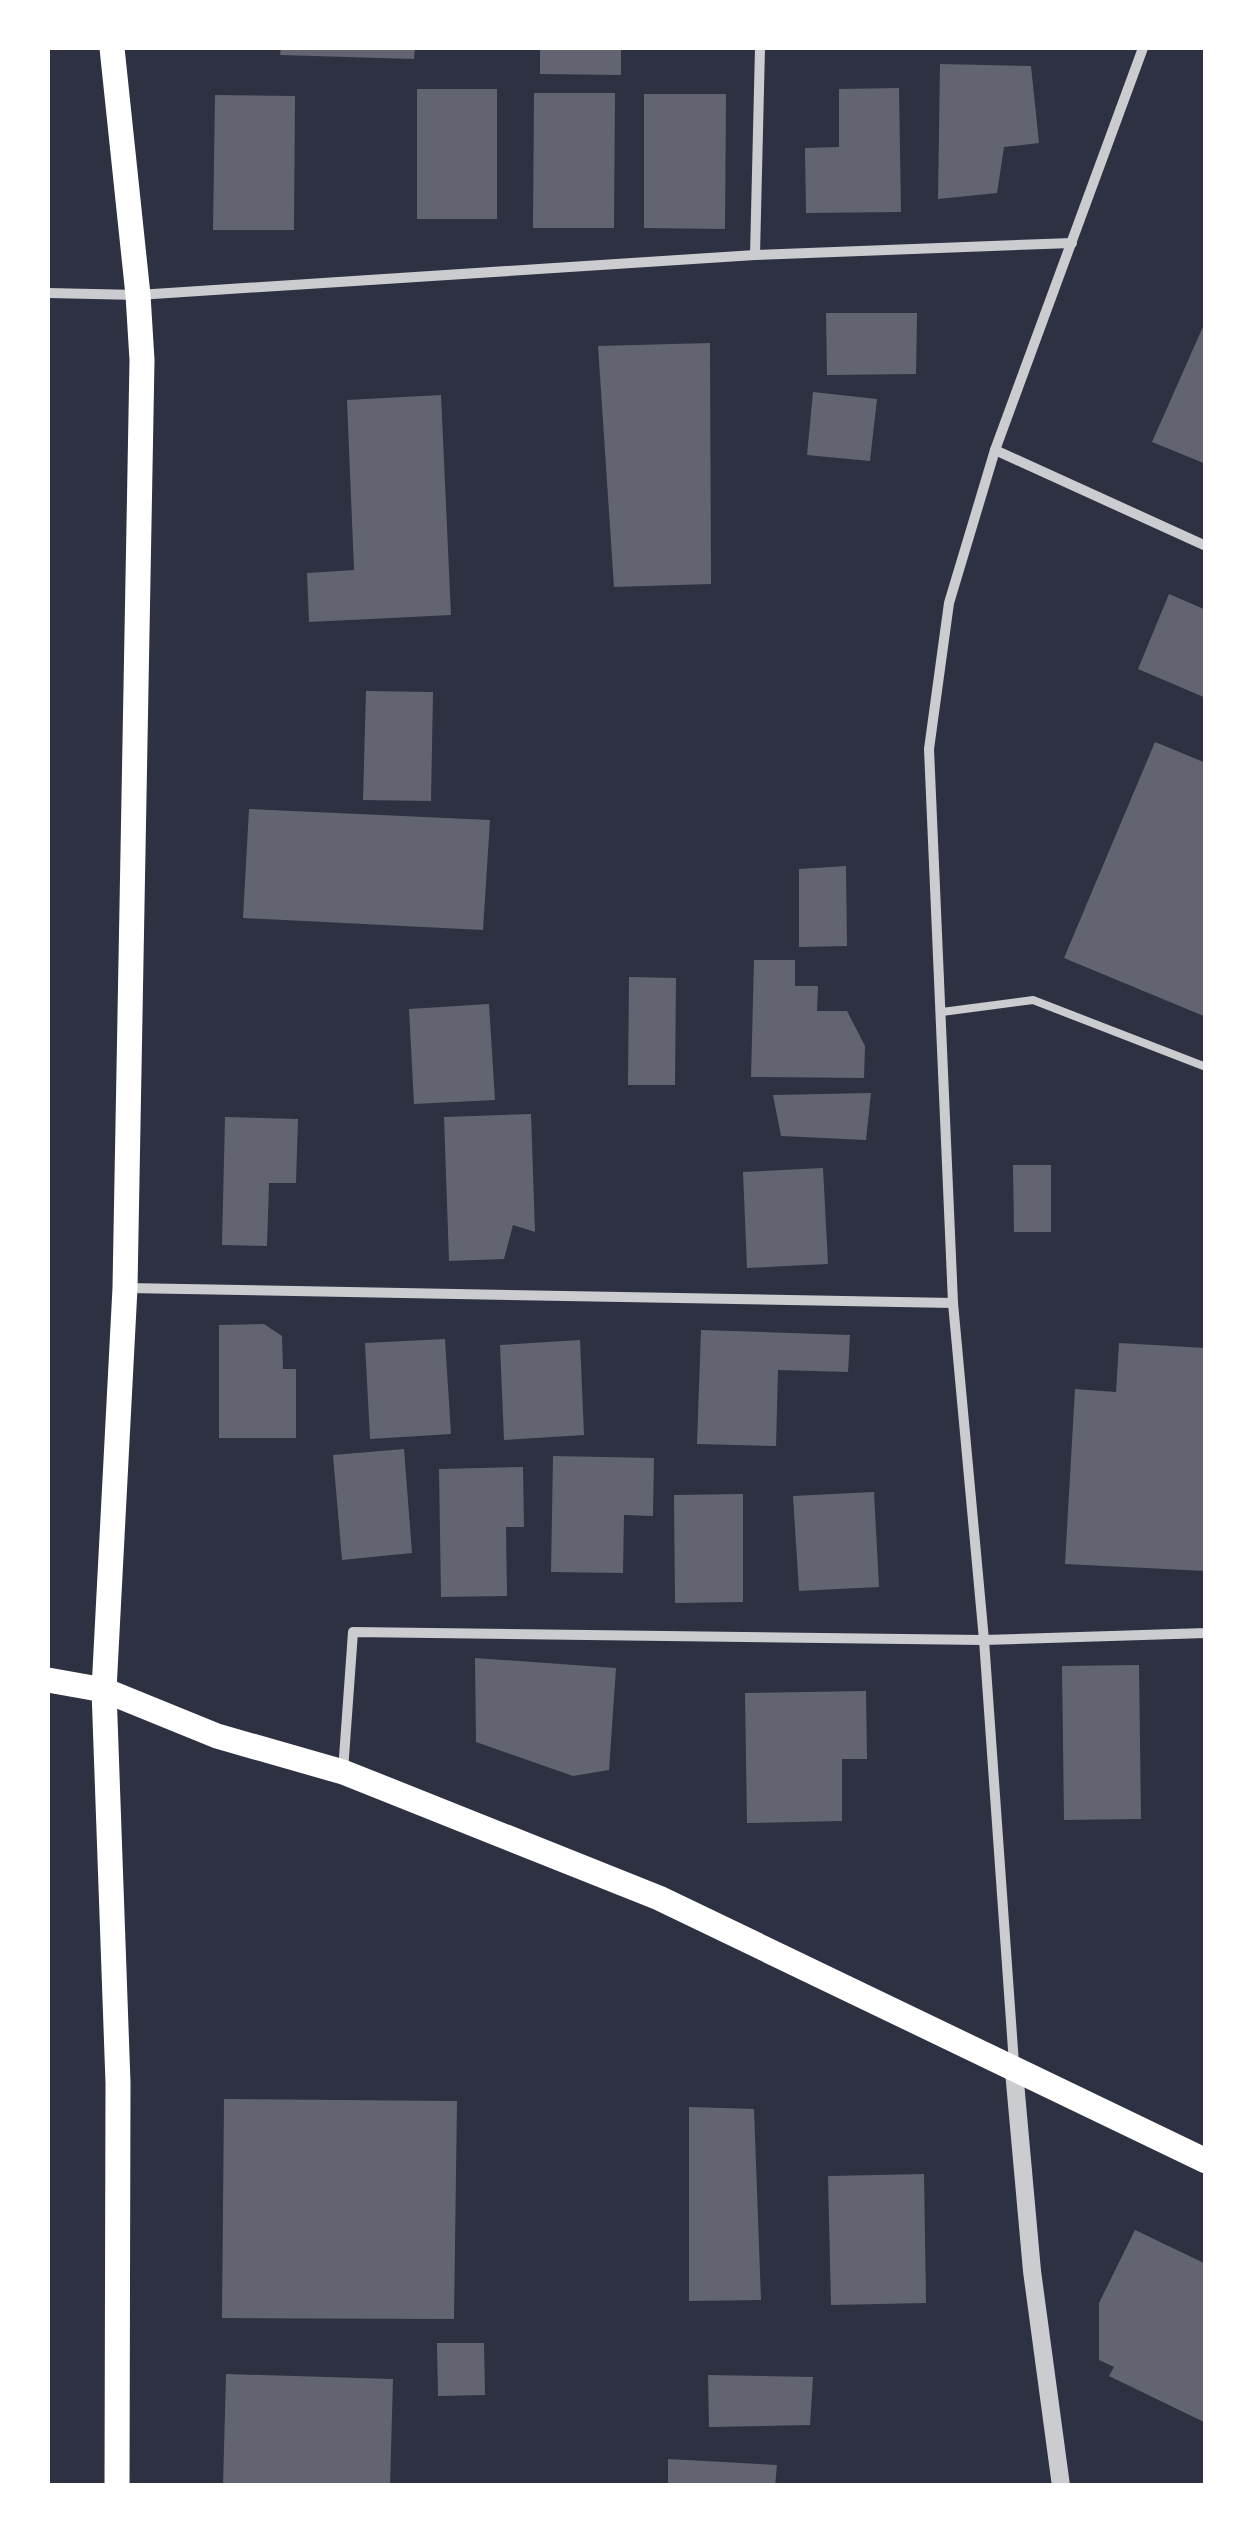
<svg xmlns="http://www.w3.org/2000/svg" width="1253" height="2533" viewBox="0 0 1253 2533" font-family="Figtree,sans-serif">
  <rect width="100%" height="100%" fill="#2d3142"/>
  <g fill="#626471">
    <polygon points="281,48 415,48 414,59 280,55"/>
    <polygon points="540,48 621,48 621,75 540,74"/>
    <polygon points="940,64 1031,66 1039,143 1004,147 997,193 938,199"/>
    <polygon points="899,88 901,212 806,213 805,148 839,147 839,89"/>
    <rect x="417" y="89" width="80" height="130"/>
    <polygon points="534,93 615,93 614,228 533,228"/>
    <polygon points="644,94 726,94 725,229 644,228"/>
    <polygon points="215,95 295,96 294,230 213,230"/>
    <polygon points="826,313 917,313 916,374 827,375"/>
    <polygon points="1206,320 1206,464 1152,442"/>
    <polygon points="710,343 711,584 614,587 598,346"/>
    <polygon points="813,392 877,399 870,461 807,455"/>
    <polygon points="441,395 451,615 309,622 307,573 354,570 347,400"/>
    <polygon points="1169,594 1206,610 1206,698 1138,669"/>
    <polygon points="366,691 433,692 431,801 363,800"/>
    <polygon points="1155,742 1206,763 1206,1017 1064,958"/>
    <polygon points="249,809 490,820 483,930 243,918"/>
    <polygon points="846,866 847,946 799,947 799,869"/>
    <polygon points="754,960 795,960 795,986 818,986 817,1011 847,1011 865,1046 864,1078 751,1077"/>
    <polygon points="629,977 676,978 675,1085 628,1085"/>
    <polygon points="489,1004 495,1100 414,1104 409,1009"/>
    <polygon points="871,1093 866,1140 781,1136 773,1095"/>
    <polygon points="531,1114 535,1232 513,1225 504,1259 449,1261 444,1117"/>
    <polygon points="225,1117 298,1119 296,1183 269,1183 267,1246 222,1245"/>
    <polygon points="1013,1165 1051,1165 1051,1232 1014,1232"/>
    <polygon points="823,1168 828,1264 747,1268 743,1172"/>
    <polygon points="264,1324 282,1336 283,1369 296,1369 296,1438 219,1438 219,1325"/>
    <polygon points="701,1330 850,1335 848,1372 778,1370 776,1446 697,1444"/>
    <polygon points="445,1339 451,1434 370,1439 365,1343"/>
    <polygon points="580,1340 584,1435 504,1440 500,1345"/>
    <polygon points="1119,1343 1206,1348 1206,1571 1065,1564 1075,1389 1116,1392"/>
    <polygon points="404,1449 412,1553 342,1560 333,1455"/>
    <polygon points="553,1456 654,1458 653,1516 624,1515 623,1573 551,1572"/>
    <polygon points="523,1467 524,1527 506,1527 507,1596 441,1597 439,1469"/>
    <polygon points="874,1492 879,1587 799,1591 793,1496"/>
    <polygon points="743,1494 743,1602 675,1603 674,1495"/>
    <polygon points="475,1658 616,1668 609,1770 573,1776 476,1742"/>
    <polygon points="1139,1665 1141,1819 1064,1820 1062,1666"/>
    <polygon points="866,1691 867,1759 842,1759 842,1821 747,1823 745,1693"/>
    <polygon points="224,2099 457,2101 454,2319 222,2318"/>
    <polygon points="689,2107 754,2109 761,2300 689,2301"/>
    <polygon points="924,2174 926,2303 831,2305 828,2176"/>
    <polygon points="1135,2230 1206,2264 1206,2423 1109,2376 1114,2367 1099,2360 1099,2303"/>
    <polygon points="437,2343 484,2343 485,2395 438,2396"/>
    <polygon points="226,2374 393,2379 390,2486 223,2486"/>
    <polygon points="708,2375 813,2377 810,2425 709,2427"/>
    <polygon points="668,2459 777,2465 775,2486 668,2486"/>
  </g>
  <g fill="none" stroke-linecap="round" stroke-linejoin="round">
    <polyline stroke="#caccd0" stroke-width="8" points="942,1012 1033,1000 1206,1067"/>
    <g stroke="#caccd0" stroke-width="10">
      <polyline points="755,255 760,48"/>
      <polyline points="48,293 138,295 755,255 1072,243"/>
      <polyline points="995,450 1206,546"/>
      <polyline points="126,1288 953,1303"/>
      <polyline points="343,1771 353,1632 984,1640 1206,1633"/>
      <polyline points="1014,2064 984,1640 953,1303 929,749 949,603 995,450 1143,48"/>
    </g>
    <polyline stroke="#caccd0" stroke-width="18" points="1014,2071 1032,2271 1061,2486"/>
    <g stroke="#fff" stroke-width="25">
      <polyline points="112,48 138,295 142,360 125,1288 104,1690 118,2083 117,2486"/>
      <polyline points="48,1680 104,1690 217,1736 343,1772 659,1898 1206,2161"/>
    </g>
  </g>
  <rect width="1253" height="2533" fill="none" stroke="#ffffff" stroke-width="100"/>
</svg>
